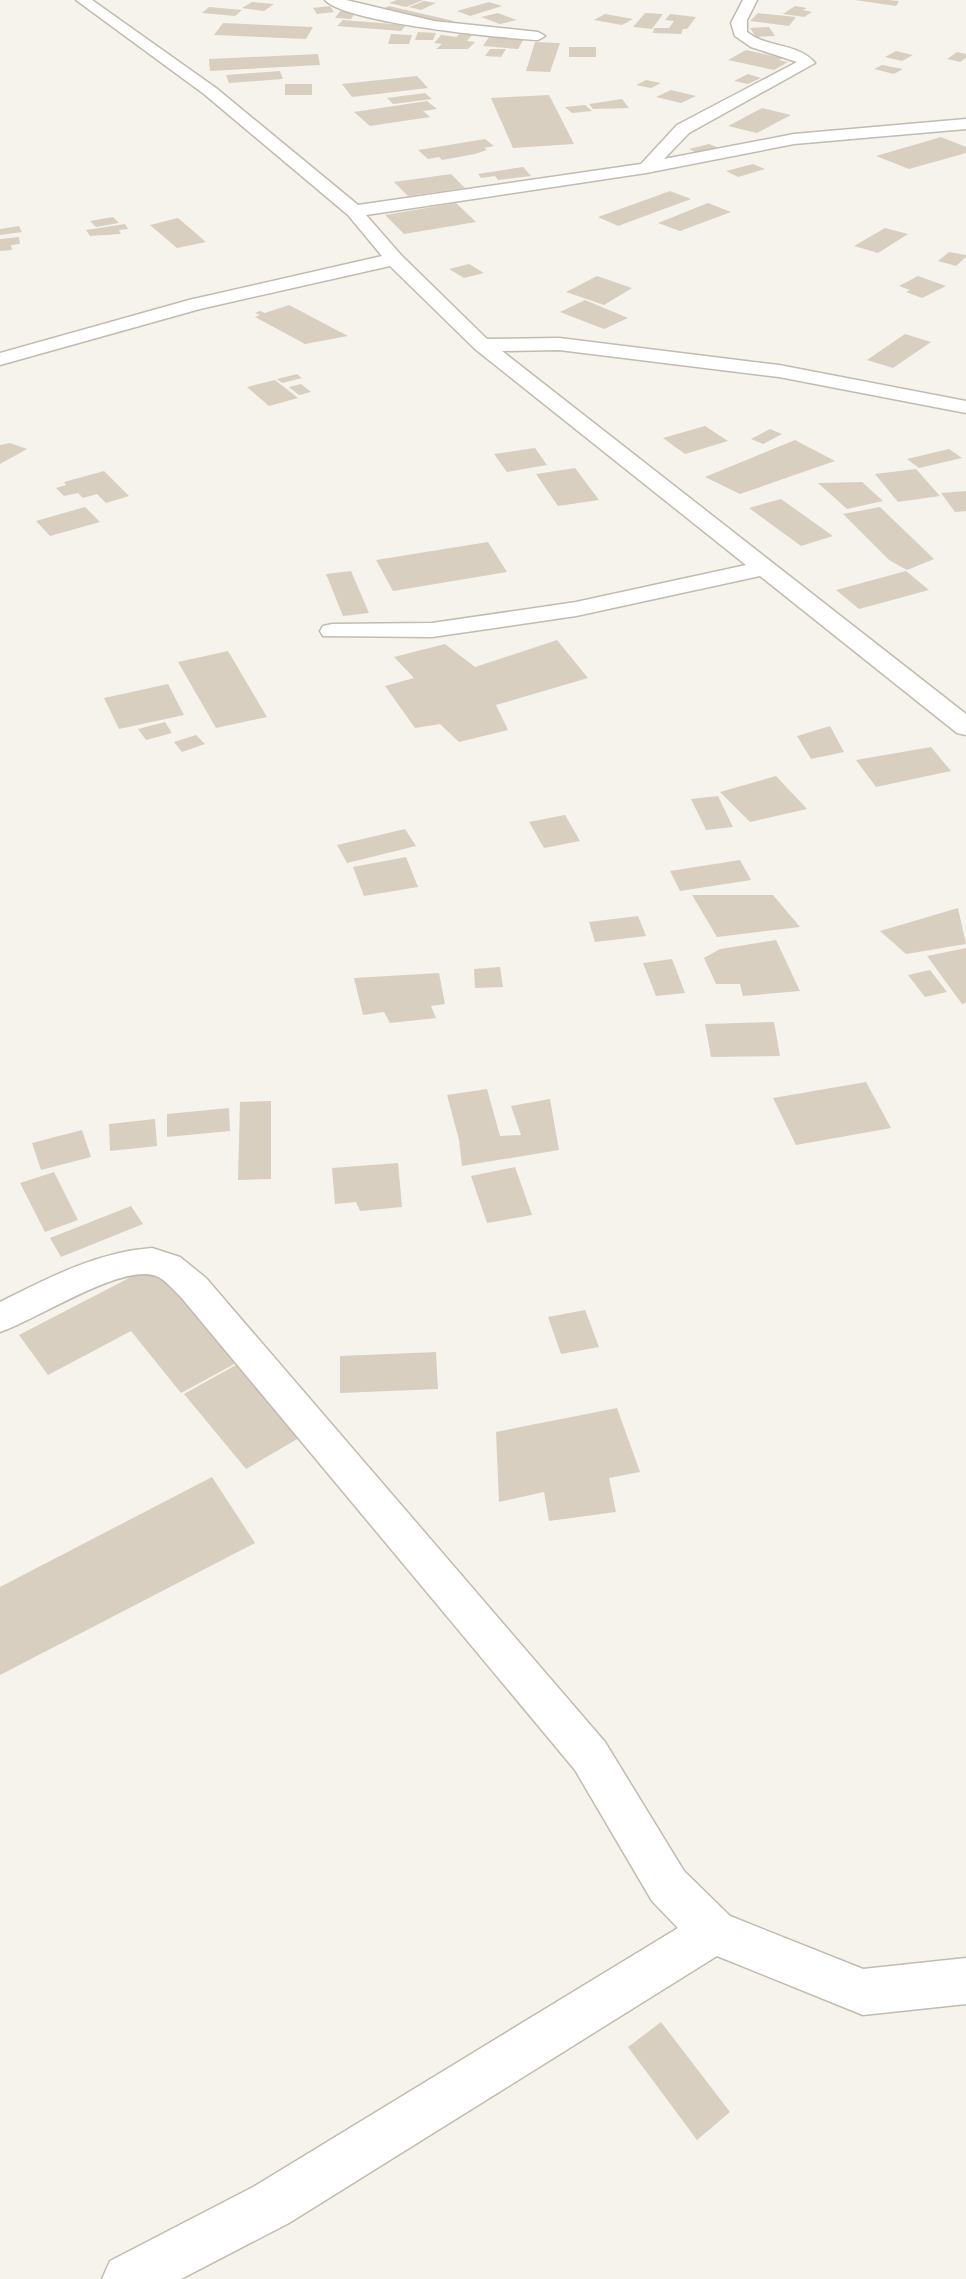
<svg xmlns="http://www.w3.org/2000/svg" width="966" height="2279" viewBox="0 0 966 2279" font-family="Helvetica,sans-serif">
  <rect width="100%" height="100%" fill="#f6f3ec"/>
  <g fill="#d8cfc1">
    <polygon points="423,0 406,7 389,3 397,0"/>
    <polygon points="855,0 888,0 899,1 896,6"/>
    <polygon points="424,1 436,3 421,10 409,7"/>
    <polygon points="252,2 274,4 264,11 242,8"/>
    <polygon points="489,2 502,6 470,16 457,11"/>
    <polygon points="330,6 334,12 317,14 313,8"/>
    <polygon points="389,6 454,21 442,26 377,11"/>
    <polygon points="795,6 807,8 803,10 812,12 804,17 783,14"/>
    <polygon points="209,7 242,10 235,16 202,13"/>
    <polygon points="340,11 356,11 351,19 335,18"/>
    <polygon points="498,13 517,20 500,24 481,17"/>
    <polygon points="645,13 663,14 652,29 633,27"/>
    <polygon points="758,13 796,17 789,26 750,21"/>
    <polygon points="605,14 633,19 622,25 594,20"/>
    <polygon points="670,14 696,17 687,29 683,29 681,34 653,33 654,28 669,28 674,21 665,20"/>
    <polygon points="343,20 406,25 401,31 337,26"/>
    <polygon points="223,23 313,27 306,39 214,35"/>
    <polygon points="769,27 775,36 756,37 750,28"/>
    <polygon points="418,32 436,33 433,40 415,40"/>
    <polygon points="391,34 412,35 409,44 388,44"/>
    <polygon points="459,34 472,35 467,41 475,42 468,49 436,49 442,44 434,43 441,35 457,37"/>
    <polygon points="489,37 524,39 518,49 483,46"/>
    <polygon points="535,42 560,43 550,72 526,71"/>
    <rect x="569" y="47" width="27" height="10"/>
    <polygon points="490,49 506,49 501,57 485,56"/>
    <polygon points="746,50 783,58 779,60 788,62 774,70 728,60"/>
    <polygon points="896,51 913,55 902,61 885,57"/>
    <polygon points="957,52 966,54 966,58 960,62 947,59"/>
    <polygon points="318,54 320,65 210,71 209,59"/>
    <polygon points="882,65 903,69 894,74 874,69"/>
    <polygon points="280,71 283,79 229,83 226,75"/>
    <polygon points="748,74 761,78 748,84 734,81"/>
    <polygon points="417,76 428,88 352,97 342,84"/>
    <polygon points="646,80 661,83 651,88 636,85"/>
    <rect x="285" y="84" width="27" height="11"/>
    <polygon points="671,90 696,96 681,103 656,97"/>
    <polygon points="425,93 432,99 393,104 387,98"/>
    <polygon points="549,95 574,144 513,148 491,98"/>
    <polygon points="622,99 629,108 593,109 589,104"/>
    <polygon points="427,101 437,109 423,111 430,117 370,126 354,112"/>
    <polygon points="585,105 592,111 572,113 565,107"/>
    <polygon points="762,108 791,115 757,133 728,126"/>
    <polygon points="941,137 966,147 966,153 909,169 876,156"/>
    <polygon points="485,139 494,146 484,148 487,150 475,154 442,160 439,157 428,159 418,150"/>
    <polygon points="709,144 719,148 699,154 689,149"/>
    <polygon points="753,164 765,169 738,177 726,171"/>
    <polygon points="523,167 531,176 498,180 495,176 481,178 478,174"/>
    <polygon points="451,174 465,188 408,196 394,182"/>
    <polygon points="670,191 691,199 618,226 598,217"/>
    <polygon points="456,203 476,222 404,234 385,215"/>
    <polygon points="708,203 731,212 680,231 658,223"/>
    <polygon points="113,217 119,223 96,227 90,221"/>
    <polygon points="178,218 206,242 177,248 150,225"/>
    <polygon points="125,224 128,229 119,230 121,234 90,236 86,230"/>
    <polygon points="19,226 22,232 0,235 0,229"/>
    <polygon points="885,228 908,234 878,253 854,246"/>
    <polygon points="19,237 20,244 11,245 12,250 0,251 0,239"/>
    <polygon points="949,252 966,255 966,257 956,266 938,261"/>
    <polygon points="469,264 484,273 464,278 449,269"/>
    <polygon points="597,276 632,288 604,305 566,292"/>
    <polygon points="918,276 946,286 922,298 906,292 910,290 899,286"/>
    <polygon points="585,300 628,318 604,329 560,312"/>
    <polygon points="289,305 348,336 305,344 255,317 260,315 255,313 260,311 265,313"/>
    <polygon points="905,334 931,342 893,368 867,360"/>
    <polygon points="297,374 302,378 282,383 277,379"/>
    <polygon points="275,380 298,398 269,406 247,387"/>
    <polygon points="301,384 311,392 299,395 289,387"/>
    <polygon points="705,426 728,441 685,454 663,438"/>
    <polygon points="770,429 782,434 763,444 751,439"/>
    <polygon points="795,440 835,461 740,494 705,477"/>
    <polygon points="10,443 27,449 0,464 0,445"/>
    <polygon points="535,448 547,465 507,472 494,454"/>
    <polygon points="949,449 962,458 919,468 907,459"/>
    <polygon points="575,468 599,500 558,506 536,474"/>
    <polygon points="916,469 940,496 898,502 875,474"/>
    <polygon points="104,471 129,496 106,503 97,494 83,498 78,493 64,496 56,488 66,485 64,482"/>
    <polygon points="862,482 883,501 847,509 818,483"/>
    <polygon points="966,491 966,511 955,512 941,493"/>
    <polygon points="781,499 833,536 801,546 749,508"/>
    <polygon points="85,507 100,522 50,536 36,521"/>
    <polygon points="880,507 934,559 907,570 889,560 843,514"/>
    <polygon points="488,542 507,572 393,591 376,560"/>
    <polygon points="351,571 369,613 343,616 326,574"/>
    <polygon points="906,571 929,590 859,609 836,590"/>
    <polygon points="557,640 588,678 496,705 508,730 459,742 440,724 415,728 385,686 414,678 394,657 445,644 475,667"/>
    <polygon points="228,651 267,717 216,728 178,662"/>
    <polygon points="168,684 184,715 119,729 104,698"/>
    <polygon points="165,722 172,733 146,740 138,729"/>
    <polygon points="830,726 844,752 811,759 797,736"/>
    <polygon points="196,735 205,744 182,752 174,742"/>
    <polygon points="931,747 951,771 876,787 856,760"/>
    <polygon points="776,776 807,809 750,822 720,792"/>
    <polygon points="718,796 733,827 706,830 691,799"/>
    <polygon points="565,815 580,841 544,848 529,822"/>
    <polygon points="405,829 416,846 347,863 337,845"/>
    <polygon points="406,857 418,887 364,896 353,867"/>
    <polygon points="740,860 751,880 680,891 670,871"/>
    <polygon points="692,895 773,895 800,927 717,937"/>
    <polygon points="958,908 966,944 906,954 880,931"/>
    <polygon points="638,916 646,936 595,942 589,922"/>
    <polygon points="776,940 800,991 743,996 740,984 716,984 704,958 720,949"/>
    <polygon points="966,948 966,1003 962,1004 927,956"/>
    <polygon points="672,959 685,993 656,996 643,963"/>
    <polygon points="500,967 503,987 475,988 474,969"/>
    <polygon points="930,970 947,992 925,997 908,975"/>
    <polygon points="439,973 445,1004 431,1006 436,1018 390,1023 384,1012 363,1015 354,978"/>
    <polygon points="774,1022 780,1056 711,1057 705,1024"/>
    <polygon points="866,1082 891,1128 796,1145 773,1098"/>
    <polygon points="487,1089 500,1136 521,1135 511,1106 550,1099 559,1150 462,1166 459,1140 447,1095"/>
    <polygon points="271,1101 271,1179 238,1180 240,1102"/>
    <polygon points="229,1108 230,1131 167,1137 167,1114"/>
    <polygon points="155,1119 157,1146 110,1151 109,1124"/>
    <polygon points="82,1130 91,1157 41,1170 32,1143"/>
    <polygon points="398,1163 402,1207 360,1211 356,1202 335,1204 332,1168"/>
    <polygon points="515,1167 532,1215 487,1223 471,1176"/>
    <polygon points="54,1172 78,1220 45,1232 20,1183"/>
    <polygon points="131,1206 143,1224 61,1257 50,1238"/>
    <polygon points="156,1264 238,1362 181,1393 131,1331 48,1375 19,1335"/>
    <polygon points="585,1310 599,1347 561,1354 548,1317"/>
    <polygon points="436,1352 438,1389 340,1393 340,1356"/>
    <polygon points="236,1365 299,1438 246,1469 184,1394"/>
    <polygon points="617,1408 640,1472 609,1478 616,1512 549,1521 544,1492 499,1502 496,1432"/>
    <polygon points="212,1477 255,1543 0,1675 0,1587"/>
    <polygon points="661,2022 730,2112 697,2140 628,2047"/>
  </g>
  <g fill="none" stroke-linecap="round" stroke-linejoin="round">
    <defs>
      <g id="street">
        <path d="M76 0H92L216 88 358 205 641 164 677 125 797 62 751 47 735 36 731 23 743 0H757L747 20V32C766 48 799 43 815 63L689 133 664 159 794 134 966 119V129L794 144 646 173 366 215 401 255 487 339 559 338 779 365 966 401V413L779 377 559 350 502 351 966 714V735L957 733 760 576 576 616 432 637 323 636 320 631 323 626 332 624 432 623 576 602 746 565 475 349 390 266 200 309 0 365V353L189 300 382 256 348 215 204 94Z"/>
        <path d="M325 0H346L434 21 538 32 545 36 538 40C501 38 346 23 325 0Z"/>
        <path d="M152 1248 180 1257 206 1278 605 1742 684 1871 730 1916 863 1969 966 1958V2004L863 2015 717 1956 289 2223 181 2279H102L110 2261 253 2187 678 1928 652 1901 575 1770 180 1296C173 1290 165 1279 156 1276 121 1263 35 1321 0 1332V1302C48 1278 97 1252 152 1248Z"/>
      </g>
    </defs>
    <use href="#street" stroke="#c2bbae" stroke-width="3"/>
    <use href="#street" fill="#fff" fill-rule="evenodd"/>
  </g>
</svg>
